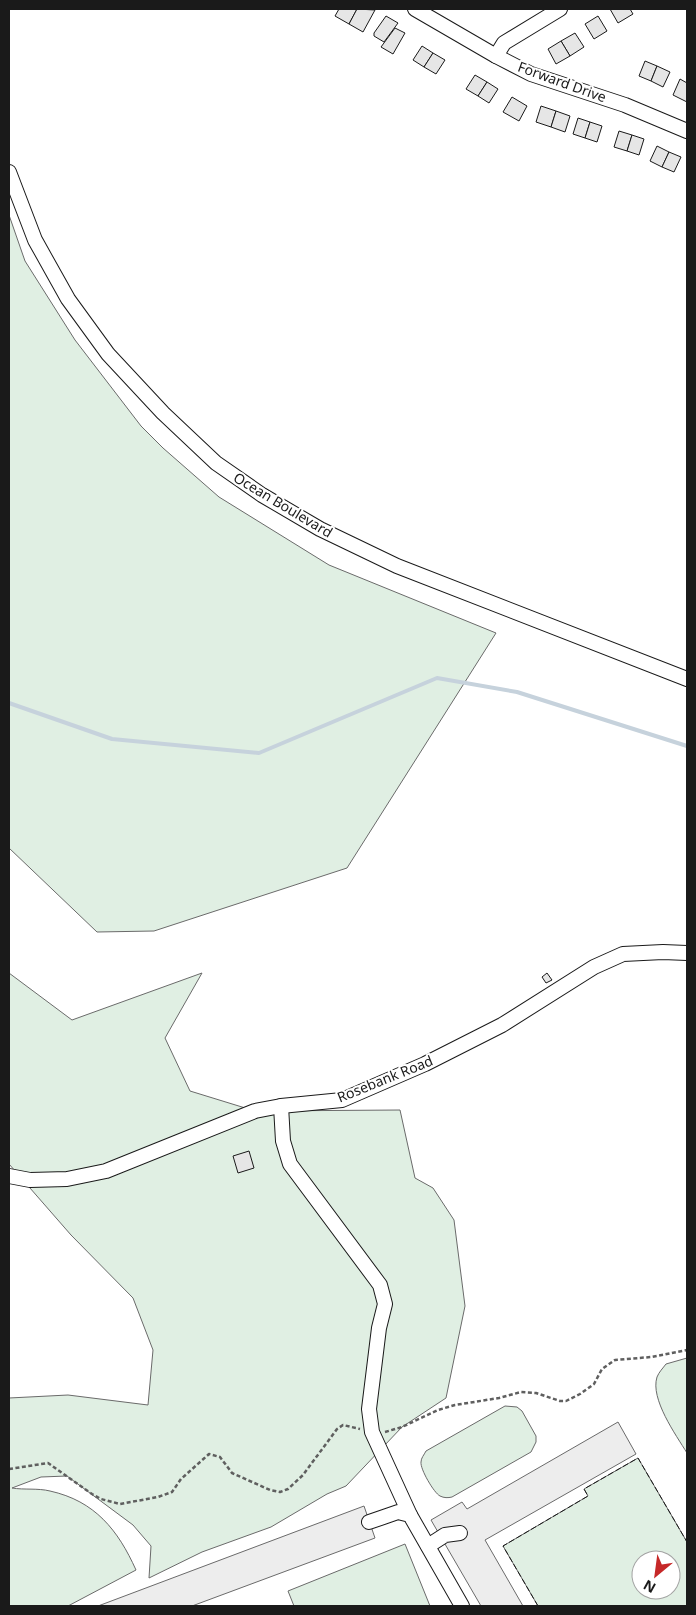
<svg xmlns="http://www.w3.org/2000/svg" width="696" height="1615" viewBox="0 0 696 1615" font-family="'Noto Sans',sans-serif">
  <rect width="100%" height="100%" fill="#fff"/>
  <g fill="#e0efe3" stroke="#6a6a6a" fill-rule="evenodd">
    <polygon points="9,215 25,261 75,340 141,426 163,448 219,497 329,565 496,633 347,868 154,931 97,932 9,848"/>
    <path d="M9 973 72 1020 202 973 165 1038 190 1091 255 1111 400 1110 415 1178 433 1188 454 1220 465 1306 446 1398 402 1427 346 1486 327 1494 271 1527 202 1552 149 1578 151 1546 133 1525 67 1476 41 1477 12 1488C24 1490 38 1488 50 1491 95 1501 118 1530 136 1570L68 1606H9V1398L68 1395 148 1405 153 1350 133 1298 71 1235 9 1164Z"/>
    <path d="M687 1358V1453C676 1435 650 1399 657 1377 659 1372 663 1368 666 1364Z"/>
    <path d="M505 1406 517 1407 522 1411 536 1436V1442L531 1452 452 1497C448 1498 444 1498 440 1496 434 1493 420 1469 421 1462 421 1458 424 1455 426 1451Z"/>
    <path d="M638 1458 687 1542V1606H538L503 1546 588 1496 584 1489ZM641 1560H671V1590H641Z"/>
    <polygon points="405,1544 430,1606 294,1606 288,1591"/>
  </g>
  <g fill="#ededed" stroke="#6a6a6a">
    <polygon points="618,1422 636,1454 485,1540 523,1606 481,1606 431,1520 462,1502 467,1509"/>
    <polygon points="364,1506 375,1538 192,1606 98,1606"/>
  </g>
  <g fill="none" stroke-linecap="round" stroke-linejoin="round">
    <polyline stroke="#c6d2dc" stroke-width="4" points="9,703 112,739 259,753 437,678 517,692 687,746"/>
  </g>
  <g fill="#e6e6e6" stroke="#1a1a1a">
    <polygon points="339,9 357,9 349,24 335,16"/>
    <polygon points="357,9 375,10 363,32 349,24"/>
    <polygon points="610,9 630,9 633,14 618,23"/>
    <polygon points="386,16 398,23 384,42 374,36 374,33"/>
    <polygon points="598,16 607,31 594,39 585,24"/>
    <polygon points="395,28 405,33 393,54 381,47"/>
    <polygon points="575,33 584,47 570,56 561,41"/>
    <polygon points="561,41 570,56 556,64 548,49"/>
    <polygon points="422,46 433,53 424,67 413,60"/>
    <polygon points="433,53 445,60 436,74 424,67"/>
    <polygon points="645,61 657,66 651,81 639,76"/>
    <polygon points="657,66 670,72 663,87 651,81"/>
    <polygon points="475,75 487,82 478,96 466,89"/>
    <polygon points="680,79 687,83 687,102 673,95"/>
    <polygon points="487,82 498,89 489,103 478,96"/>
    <polygon points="512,97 527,106 519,121 503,112"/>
    <polygon points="541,106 556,111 551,127 536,122"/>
    <polygon points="556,111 570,116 565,132 551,127"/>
    <polygon points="578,118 590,122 585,138 573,134"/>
    <polygon points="590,122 602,126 597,142 585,138"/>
    <polygon points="619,131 632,135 627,151 614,147"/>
    <polygon points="632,135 644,139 639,155 627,151"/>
    <polygon points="657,146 669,152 662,167 650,161"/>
    <polygon points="669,152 681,157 674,172 662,167"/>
    <polygon points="547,973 552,980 546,983 542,977"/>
    <polygon points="249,1151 254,1168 238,1173 233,1156"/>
  </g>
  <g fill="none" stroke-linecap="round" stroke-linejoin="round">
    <defs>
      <g id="minor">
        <polyline points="415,9 496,56 531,74 625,105 687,131"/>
        <polyline points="496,56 504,43 560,9"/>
        <polyline points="9,172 35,240 68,299 108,354 163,413 216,463 262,495 320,529 397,566 687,679"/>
        <polyline points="281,1106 283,1141 290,1164 380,1285 385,1304 379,1328 369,1409 372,1432 410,1515"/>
        <polyline points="9,1176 30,1180 67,1179 106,1171 255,1111 281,1106 342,1100 425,1064 502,1025 594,967 623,954 663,952 687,953"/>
        <polyline points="369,1522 398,1512 410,1515 462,1606"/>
        <polyline points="428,1546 445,1535 460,1533"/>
      </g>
    </defs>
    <use href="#minor" stroke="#1a1a1a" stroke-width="16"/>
    <g stroke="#5f5f5f" stroke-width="2.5" stroke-dasharray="4 2.5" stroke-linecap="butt">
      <polyline points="385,1432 402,1427 438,1410 455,1405 499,1398 521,1392 536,1393 560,1401 566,1401 580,1394 594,1384 602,1369 615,1360 651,1357 687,1350"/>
      <polyline points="9,1469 48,1463 92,1494 101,1499 120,1504 158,1497 172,1492 181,1479 209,1454 220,1457 232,1473 270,1490 280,1492 288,1489 303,1475 337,1429 343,1425 360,1429"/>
    </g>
    <use href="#minor" stroke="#fff" stroke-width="14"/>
    <polyline stroke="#1a1a1a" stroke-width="1" stroke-dasharray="6 2.5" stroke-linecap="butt" points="538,1606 503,1546 588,1496 584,1489 638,1458 687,1542"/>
  </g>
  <g text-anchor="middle" stroke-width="4" stroke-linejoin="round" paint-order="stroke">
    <g font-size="14" fill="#1a1a1a" stroke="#fff">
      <text transform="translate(562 82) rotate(20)" y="5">Forward Drive</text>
      <text transform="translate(283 505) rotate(31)" y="5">Ocean Boulevard</text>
      <text transform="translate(385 1079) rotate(-22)" y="5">Rosebank Road</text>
    </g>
  </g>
  <rect width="696" height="1615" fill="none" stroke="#1a1a1a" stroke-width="20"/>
  <g transform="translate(656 1575) rotate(209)"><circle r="24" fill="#ffffff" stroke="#a3a3a3"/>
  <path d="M0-4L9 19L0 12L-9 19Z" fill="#c62828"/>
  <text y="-8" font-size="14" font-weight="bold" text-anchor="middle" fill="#1a1a1a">N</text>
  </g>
</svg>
